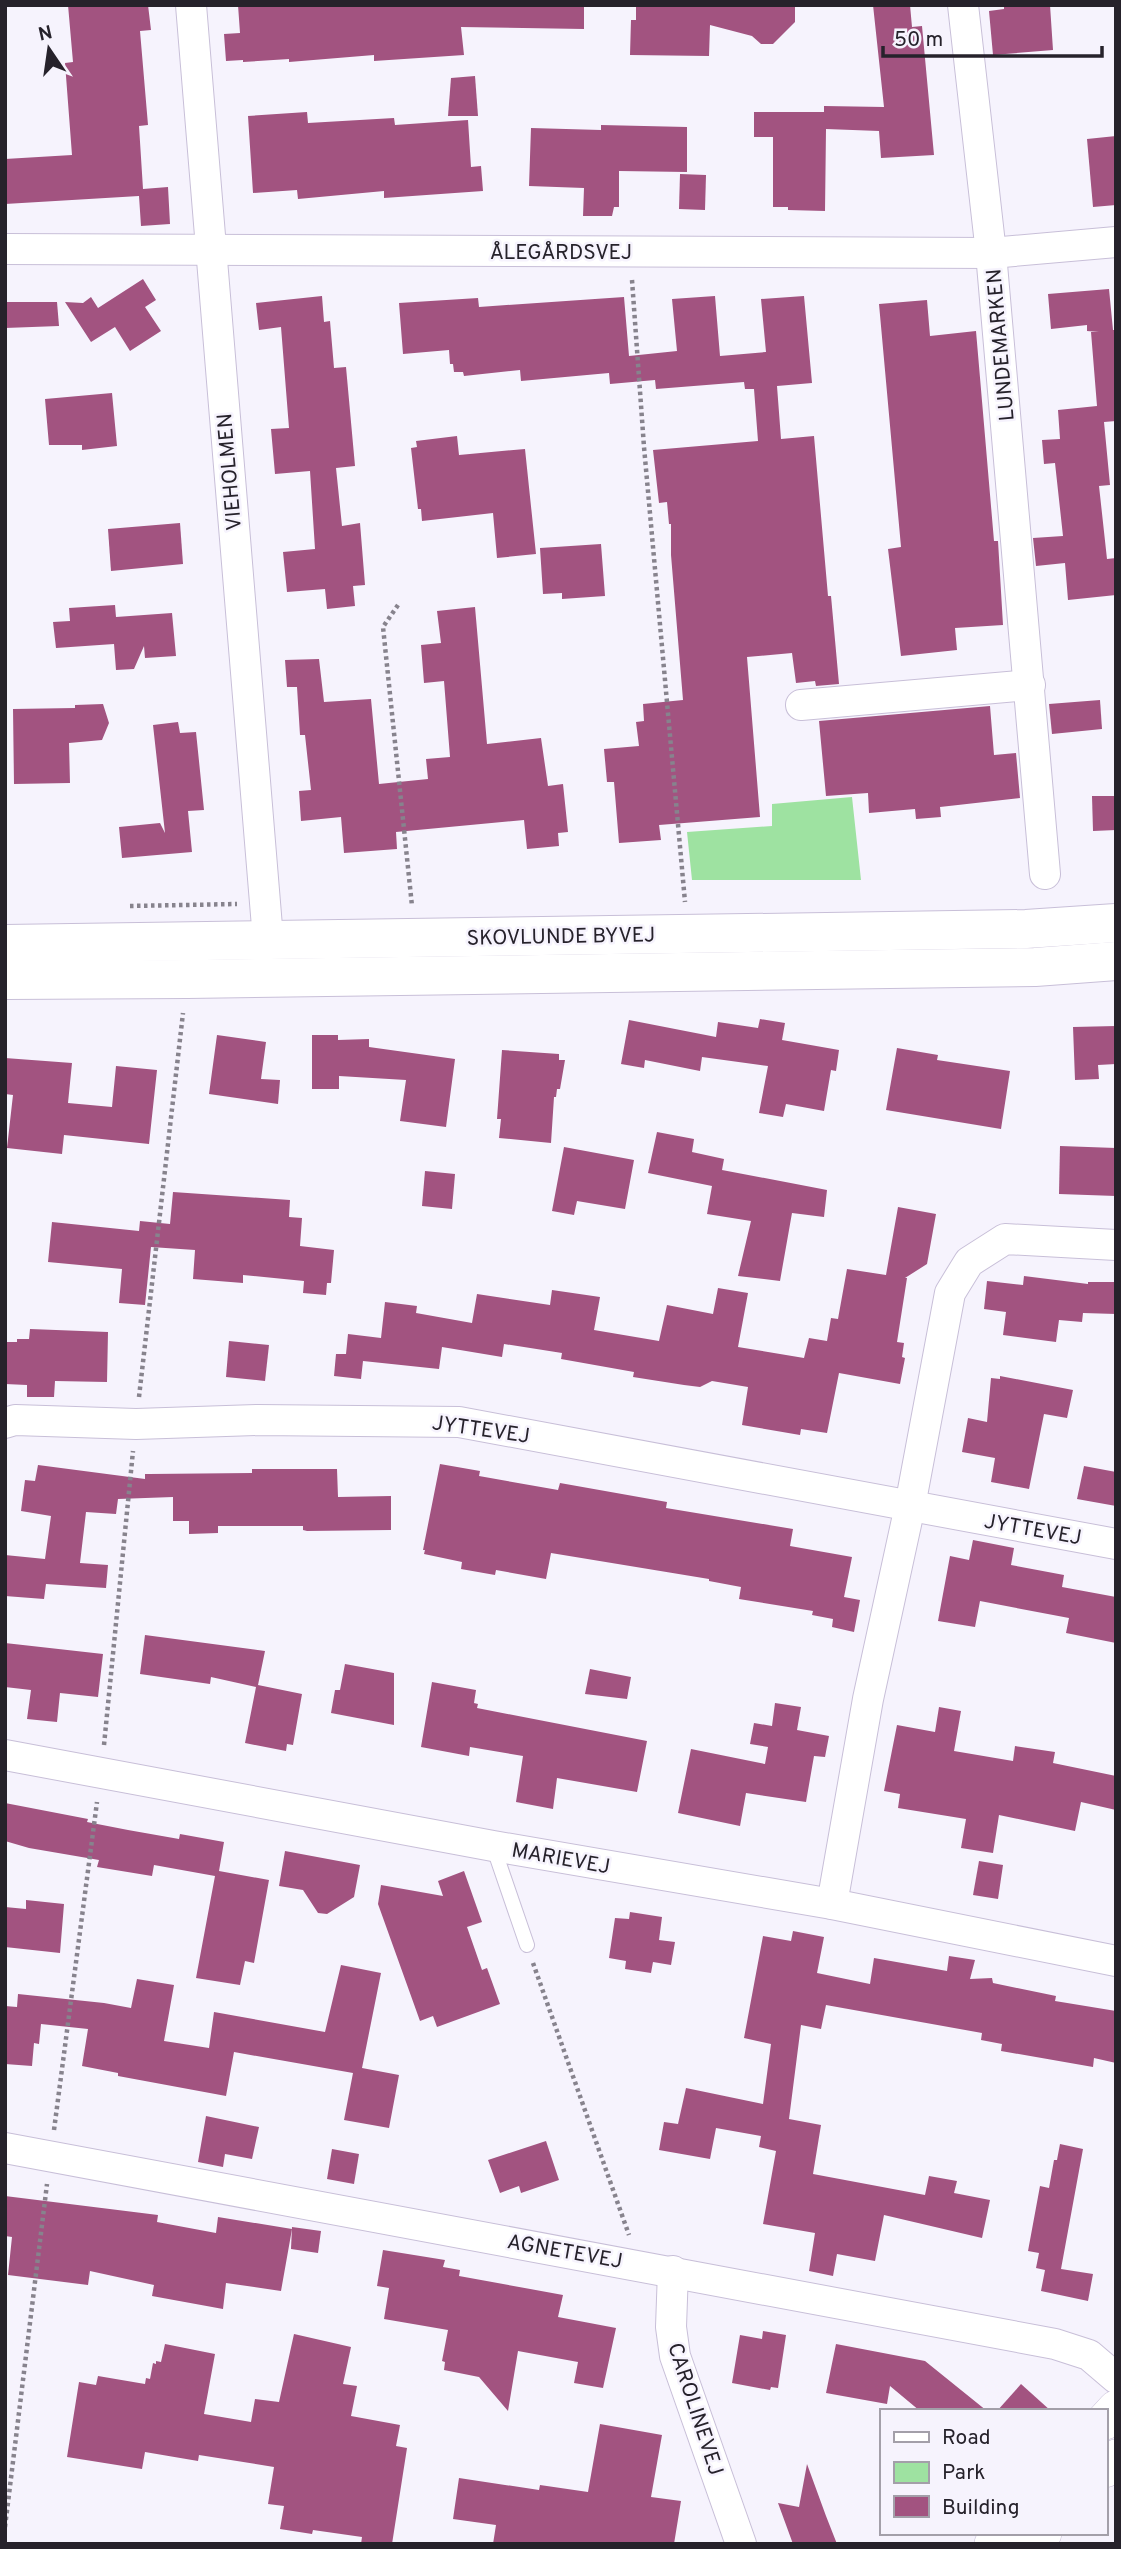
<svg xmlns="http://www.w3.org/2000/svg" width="1121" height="2549" viewBox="0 0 1121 2549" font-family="Overpass,sans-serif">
  <rect width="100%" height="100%" fill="#f6f3fd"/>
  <polygon fill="#9ee2a1" points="852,797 861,880 692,880 687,832 772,826 772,804"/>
  <g fill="#a25380">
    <polygon points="68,5 148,5 151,30 140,31 148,125 139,126 143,189 168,187 170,224 141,226 139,196 5,204 5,159 72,155 65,63 73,62"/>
    <polygon points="238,5 584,5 584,29 461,27 464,55 374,61 374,55 289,62 289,59 243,62 243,60 226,61 224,34 240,33"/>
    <polygon points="636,5 795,5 795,22 773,44 761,44 752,36 710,25 709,56 630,55 631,20 636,20"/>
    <polygon points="873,5 910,5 912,27 922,26 934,155 881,158 879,131 826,129 825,211 788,210 788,207 773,207 773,137 754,137 754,112 824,112 824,106 884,107"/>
    <polygon points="1004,5 1050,5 1053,50 993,55 989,11 1004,9"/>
    <polygon points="475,76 478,116 448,116 451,78"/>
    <polygon points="307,112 308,123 394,118 395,125 468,120 471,167 481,166 483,191 384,198 384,191 298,199 297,190 253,193 248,116"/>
    <polygon points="601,125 687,127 687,172 619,171 619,207 614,207 612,216 583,216 584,188 529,186 531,128 601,130"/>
    <polygon points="1116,136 1116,205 1093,207 1087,139"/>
    <polygon points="680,174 706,175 705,210 679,209"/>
    <polygon points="143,279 156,300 145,307 161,331 130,351 115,327 91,342 65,302 83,303 91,297 98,308"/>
    <polygon points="1109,289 1113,330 1116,330 1116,421 1104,422 1110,485 1099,486 1107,559 1116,558 1116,595 1068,600 1065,563 1036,566 1033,538 1063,536 1055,463 1044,464 1042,440 1060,439 1058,410 1097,406 1091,332 1099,332 1087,331 1087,325 1051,329 1048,294"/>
    <polygon points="322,296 324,322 330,321 334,368 346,367 355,466 336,468 342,526 360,523 365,585 353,586 355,606 327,609 325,589 287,592 283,552 315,549 310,471 275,474 271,429 289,428 281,327 259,330 256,303"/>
    <polygon points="715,296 720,356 766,352 761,299 804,296 812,383 777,386 781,439 814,436 828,596 831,596 839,684 816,686 815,681 796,683 792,653 747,657 760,817 659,825 661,840 619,843 614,782 607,782 604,749 639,746 636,722 644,721 643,704 683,700 671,555 671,524 669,524 667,502 659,503 653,450 758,441 754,389 745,389 744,382 656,389 655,380 610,384 609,373 521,381 520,370 464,376 463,372 454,372 453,364 450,364 449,350 403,354 399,303 478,298 479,307 624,297 629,356 677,351 672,299"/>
    <polygon points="927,300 930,336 976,331 994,541 998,541 1003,625 955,628 957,650 901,656 888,549 901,547 879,304"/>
    <polygon points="5,302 57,302 59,326 5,328"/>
    <polygon points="112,393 117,446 82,450 82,445 49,445 45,399"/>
    <polygon points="457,436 459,455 525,449 536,554 497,558 493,513 422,521 421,509 418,509 411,448 417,447 416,441"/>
    <polygon points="180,523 183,564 111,571 108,529"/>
    <polygon points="601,544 605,596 562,599 562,593 543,594 540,548"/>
    <polygon points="115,605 116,617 172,613 176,656 145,658 144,646 134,669 116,670 114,644 56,648 53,622 70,621 69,608"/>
    <polygon points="475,607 487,744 541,738 548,786 563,784 568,832 558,833 559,846 527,849 524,820 396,832 397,849 344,853 341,817 301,821 299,791 311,790 305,735 300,735 297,687 287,687 285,660 319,659 324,702 371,699 379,784 428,779 426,759 450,757 444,681 424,683 421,645 441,643 437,611"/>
    <polygon points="1100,700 1102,729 1052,734 1049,704"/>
    <polygon points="103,704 109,723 102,740 69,743 70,783 14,784 13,709 75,708 75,705"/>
    <polygon points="990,706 994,755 1016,753 1020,798 940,807 941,817 916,819 915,809 869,813 868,793 826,796 819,721"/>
    <polygon points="178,722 180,733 196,732 204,810 188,811 192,852 122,858 119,827 160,823 165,833 153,725"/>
    <polygon points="1092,796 1116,796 1116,830 1093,831"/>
    <polygon points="760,1019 785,1023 782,1040 839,1050 836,1071 831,1070 824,1111 786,1104 783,1117 759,1113 768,1066 702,1057 700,1071 645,1060 644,1068 621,1064 629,1020 716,1037 718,1022 758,1028"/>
    <polygon points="1116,1026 1116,1064 1098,1065 1099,1079 1075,1080 1073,1027"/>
    <polygon points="217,1035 266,1042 261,1079 280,1080 278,1104 209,1094"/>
    <polygon points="312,1035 338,1035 338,1040 369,1039 369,1047 455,1059 446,1127 400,1121 406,1080 339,1076 339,1089 312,1089"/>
    <polygon points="897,1048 938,1055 937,1060 1010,1071 1001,1129 886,1110"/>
    <polygon points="502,1050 559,1054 559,1060 565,1060 560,1089 557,1089 556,1097 554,1097 551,1143 499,1138 501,1119 497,1119"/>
    <polygon points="5,1058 72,1063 68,1103 112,1107 116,1066 157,1070 149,1144 64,1135 62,1154 7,1148 13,1095 5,1094"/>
    <polygon points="657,1132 694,1139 692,1152 724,1159 722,1170 827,1190 824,1217 792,1213 780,1281 738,1276 751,1221 707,1214 712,1186 648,1173"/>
    <polygon points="1060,1146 1116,1148 1116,1196 1059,1194"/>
    <polygon points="564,1147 634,1160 625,1209 577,1201 574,1215 552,1211"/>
    <polygon points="425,1171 455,1174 452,1209 422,1206"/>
    <polygon points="173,1192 290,1200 289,1217 302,1218 300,1246 334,1250 331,1283 327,1283 326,1295 303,1293 304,1281 243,1275 243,1283 193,1279 195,1250 151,1247 145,1305 119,1303 122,1269 48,1262 52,1222 139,1231 140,1221 170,1224"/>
    <polygon points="898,1207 936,1214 927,1264 905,1278 907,1278 897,1342 904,1343 902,1357 905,1358 900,1384 839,1373 827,1433 801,1429 800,1435 742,1425 748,1387 712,1381 700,1387 684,1385 633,1377 634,1372 561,1359 562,1353 504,1344 502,1357 442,1347 439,1369 363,1361 361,1379 334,1376 336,1354 346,1354 348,1334 381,1338 385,1302 417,1306 416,1313 472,1323 477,1294 550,1305 552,1290 600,1297 594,1330 659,1341 667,1305 713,1314 718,1288 748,1293 738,1347 804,1358 809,1338 827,1341 831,1318 838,1319 847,1269 886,1275"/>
    <polygon points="1024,1276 1088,1284 1088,1282 1116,1282 1116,1314 1083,1313 1082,1322 1059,1320 1056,1342 1003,1335 1006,1312 984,1309 987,1281 1023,1285"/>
    <polygon points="30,1329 108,1332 107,1382 55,1381 54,1397 27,1397 27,1385 5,1384 5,1342 17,1342 17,1339 29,1339"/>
    <polygon points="229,1341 269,1345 265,1381 226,1377"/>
    <polygon points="1000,1376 1073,1390 1067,1418 1044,1414 1029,1489 991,1482 995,1458 962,1452 968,1418 987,1422 991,1378 1000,1379"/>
    <polygon points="440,1464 480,1471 479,1476 558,1490 560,1483 667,1502 666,1508 793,1529 790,1546 852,1557 844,1597 860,1600 854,1632 832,1627 833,1619 812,1615 813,1611 739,1599 741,1587 709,1581 709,1579 551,1553 546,1579 496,1570 495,1575 461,1569 462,1562 424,1554 425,1550 423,1550"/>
    <polygon points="38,1465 145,1479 145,1474 149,1474 252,1473 252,1469 337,1469 338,1497 391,1496 391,1530 307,1531 303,1530 303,1526 218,1526 218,1533 189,1534 189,1521 173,1521 173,1497 118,1499 116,1514 86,1512 80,1563 108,1565 106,1588 46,1584 44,1599 5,1596 5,1555 45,1559 51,1516 21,1511 25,1480 35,1481"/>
    <polygon points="1084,1466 1116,1472 1116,1506 1077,1499"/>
    <polygon points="973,1540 1014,1548 1011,1565 1064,1575 1062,1587 1116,1597 1116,1643 1066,1633 1069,1618 980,1601 975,1627 938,1621 950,1556 969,1560"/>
    <polygon points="145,1635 265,1651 258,1685 302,1694 293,1745 287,1744 286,1751 245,1743 256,1687 211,1677 210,1684 140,1674"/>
    <polygon points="5,1643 103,1654 98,1697 60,1693 57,1722 27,1719 31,1690 5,1687"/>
    <polygon points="345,1664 394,1673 394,1725 331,1713 335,1690 340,1690"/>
    <polygon points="590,1669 631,1677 627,1699 585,1694"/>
    <polygon points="432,1682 476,1690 474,1703 478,1704 477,1708 647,1741 637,1792 557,1778 553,1809 516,1802 523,1756 470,1747 469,1756 421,1747"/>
    <polygon points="775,1703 801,1707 797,1730 829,1736 825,1757 814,1756 806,1802 746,1793 740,1826 678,1813 691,1749 765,1764 768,1747 750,1744 754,1723 772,1726"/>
    <polygon points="939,1707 961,1711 954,1751 1013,1761 1015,1746 1055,1752 1053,1763 1116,1776 1116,1810 1081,1802 1075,1831 999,1815 993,1853 961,1848 966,1819 898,1808 900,1794 884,1791 897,1725 935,1732"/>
    <polygon points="5,1803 88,1819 87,1822 128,1830 179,1839 180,1834 224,1842 219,1871 269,1880 254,1963 245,1961 240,1985 196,1978 215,1876 154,1865 152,1876 97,1867 99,1860 29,1848 5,1841"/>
    <polygon points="285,1851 360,1865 354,1897 327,1914 318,1913 303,1890 279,1886"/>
    <polygon points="979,1861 1003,1865 998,1899 973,1895"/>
    <polygon points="464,1871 482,1922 467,1927 482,1970 487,1968 500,2004 437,2027 433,2016 420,2021 378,1904 381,1885 443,1896 438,1881"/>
    <polygon points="26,1900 64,1904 60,1953 5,1947 5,1907 26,1909"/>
    <polygon points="630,1912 662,1917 659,1940 675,1942 671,1965 653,1962 651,1973 625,1969 626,1961 609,1958 615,1918 629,1919"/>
    <polygon points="793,1931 824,1937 817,1973 870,1984 874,1958 947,1971 949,1956 975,1960 970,1979 992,1978 993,1983 1056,1996 1055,2001 1116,2011 1116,2063 1094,2058 1093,2067 1001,2051 1002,2044 981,2040 982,2033 826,2005 821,2029 801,2025 789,2119 821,2125 813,2174 925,2195 929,2176 957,2181 954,2193 990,2200 982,2238 884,2215 875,2261 837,2254 833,2276 809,2271 815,2233 763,2224 776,2151 759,2147 761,2136 716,2128 710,2159 659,2150 664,2122 678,2124 686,2088 763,2104 771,2044 744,2038 763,1936 791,1941"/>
    <polygon points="341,1965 381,1973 362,2068 399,2075 389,2128 344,2120 353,2073 234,2052 226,2096 118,2076 118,2073 82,2066 88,2029 41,2024 39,2044 34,2043 32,2066 5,2064 5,2006 17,2007 18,1994 104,2003 131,2008 137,1979 174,1985 164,2041 209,2048 214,2012 325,2032"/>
    <polygon points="206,2116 259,2127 252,2159 225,2154 223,2167 198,2162"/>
    <polygon points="546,2141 559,2180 521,2193 519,2186 500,2193 488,2160"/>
    <polygon points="1060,2144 1083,2149 1061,2269 1093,2274 1088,2301 1041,2291 1045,2270 1036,2268 1039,2253 1028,2251 1040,2186 1049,2188 1054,2160 1057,2160"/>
    <polygon points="332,2149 359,2154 354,2184 327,2179"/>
    <polygon points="5,2196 158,2215 157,2222 216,2233 218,2217 292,2229 281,2291 226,2283 223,2309 152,2296 154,2285 90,2271 88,2285 8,2275 12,2237 5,2236"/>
    <polygon points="292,2227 321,2231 318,2253 291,2249"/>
    <polygon points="383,2250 445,2260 443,2267 460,2270 459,2276 563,2295 558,2317 616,2328 603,2388 574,2383 578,2362 518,2351 508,2411 479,2377 444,2370 445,2362 442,2361 448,2330 384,2319 389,2288 377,2286"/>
    <polygon points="763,2331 786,2335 778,2388 771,2387 770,2390 732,2383 740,2335 762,2339"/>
    <polygon points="294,2334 351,2347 343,2384 357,2386 351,2416 400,2425 396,2446 407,2448 392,2544 361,2544 362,2537 313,2530 312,2534 280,2529 284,2506 268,2504 274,2467 199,2455 198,2461 145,2452 142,2469 67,2457 79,2382 96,2385 98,2376 145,2384 146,2378 150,2379 153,2363 156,2364 156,2361 161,2362 165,2344 215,2354 204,2414 251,2422 255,2399 279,2402"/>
    <polygon points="836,2344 925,2361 987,2411 920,2411 890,2386 887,2404 826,2393"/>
    <polygon points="1021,2384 1051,2411 997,2411"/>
    <polygon points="600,2424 662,2435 651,2497 681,2501 674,2544 493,2544 496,2525 453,2519 459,2478 539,2490 540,2485 588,2492"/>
    <polygon points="807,2464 826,2516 837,2544 793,2544 778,2503 799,2507"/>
  </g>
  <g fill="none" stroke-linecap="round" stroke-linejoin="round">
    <defs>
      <polyline id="service" points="493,1846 527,1945"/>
      <g id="minor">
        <polyline points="191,5 268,939"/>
        <polyline points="963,5 991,253 1045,874"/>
        <polyline points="5,249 991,253 1116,242"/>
        <polyline points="801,705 1030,685"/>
        <polyline points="5,1423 15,1420 136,1424 258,1420 459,1422 1116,1544"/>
        <polyline points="5,1755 493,1846 832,1904 1116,1961"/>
        <polyline points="832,1904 868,1699 910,1506 950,1293 969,1262 1005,1239 1116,1245"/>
        <polyline points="5,2148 1055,2344 1089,2355 1116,2378"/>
        <polyline points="673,2271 671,2327 675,2356 741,2544"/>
      </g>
      <g id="tertiary">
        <polyline points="1105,2421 1116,2409"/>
        <polyline points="1105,2469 1116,2458"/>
        <polyline points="993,2544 1003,2533"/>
        <polyline points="1033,2544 1043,2533"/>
      </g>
      <g id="secondary">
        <polyline points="5,944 1026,929 1116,923"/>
        <polyline points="5,980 187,979 1035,967 1116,961"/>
      </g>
    </defs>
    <use href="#service" stroke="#c8bfd8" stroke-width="16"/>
    <use href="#minor" stroke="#c8bfd8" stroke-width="32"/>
    <use href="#tertiary" stroke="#c8bfd8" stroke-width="38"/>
    <use href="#secondary" stroke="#c8bfd8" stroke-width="40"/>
    <g stroke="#87838d" stroke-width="4.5" stroke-dasharray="3.5 3.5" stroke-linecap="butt">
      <polyline points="632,280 644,447 685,902"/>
      <polyline points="398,605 383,627 412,906"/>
      <polyline points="130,906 237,904"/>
      <polyline points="139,1397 183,1013"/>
      <polyline points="104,1745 133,1451"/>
      <polyline points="533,1963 629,2235"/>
      <polyline points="54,2130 97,1802"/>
      <polyline points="5,2527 47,2184"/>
    </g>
    <use href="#service" stroke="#fff" stroke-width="14"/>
    <use href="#minor" stroke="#fff" stroke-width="30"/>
    <use href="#tertiary" stroke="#fff" stroke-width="37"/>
    <use href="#secondary" stroke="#fff" stroke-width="38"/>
  </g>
  <g text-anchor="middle" stroke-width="5" stroke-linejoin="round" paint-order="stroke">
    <g font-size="21" fill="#26222b" stroke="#f6f3fd">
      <text x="561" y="259">ÅLEGÅRDSVEJ</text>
      <text transform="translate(1000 345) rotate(-95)" y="7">LUNDEMARKEN</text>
      <text transform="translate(229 472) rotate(-95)" y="7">VIEHOLMEN</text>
      <text transform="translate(561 936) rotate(-1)" y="7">SKOVLUNDE BYVEJ</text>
      <text transform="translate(481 1429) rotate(8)" y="7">JYTTEVEJ</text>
      <text transform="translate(1033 1529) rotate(10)" y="7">JYTTEVEJ</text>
      <text transform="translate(561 1858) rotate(10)" y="7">MARIEVEJ</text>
      <text transform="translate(565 2251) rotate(10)" y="7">AGNETEVEJ</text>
      <text transform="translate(696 2409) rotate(72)" y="7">CAROLINEVEJ</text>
    </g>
  </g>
  <rect width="1121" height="2549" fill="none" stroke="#26222b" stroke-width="14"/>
  <rect x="880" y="2409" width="228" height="126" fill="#f6f3fd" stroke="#a39fa9" stroke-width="2"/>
  <rect x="894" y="2432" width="35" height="10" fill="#ffffff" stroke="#a39fa9" stroke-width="2"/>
  <text x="942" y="2444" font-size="21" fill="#26222b">Road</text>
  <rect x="894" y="2462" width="35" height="21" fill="#9ee2a1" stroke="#a39fa9" stroke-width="2"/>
  <text x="942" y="2479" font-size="21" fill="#26222b">Park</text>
  <rect x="894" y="2496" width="35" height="21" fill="#a25380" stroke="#a39fa9" stroke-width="2"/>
  <text x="942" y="2514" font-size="21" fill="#26222b">Building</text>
  <g transform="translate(49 49) rotate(347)" stroke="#f6f3fd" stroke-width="5" paint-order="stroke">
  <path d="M0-5L12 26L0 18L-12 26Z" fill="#26222b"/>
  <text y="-10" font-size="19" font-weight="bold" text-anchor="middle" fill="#26222b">N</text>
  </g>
  <path d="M883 46v10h219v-10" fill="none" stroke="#26222b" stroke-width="3.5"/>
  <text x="894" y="46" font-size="21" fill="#26222b" stroke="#f6f3fd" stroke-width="5" paint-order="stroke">50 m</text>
</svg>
